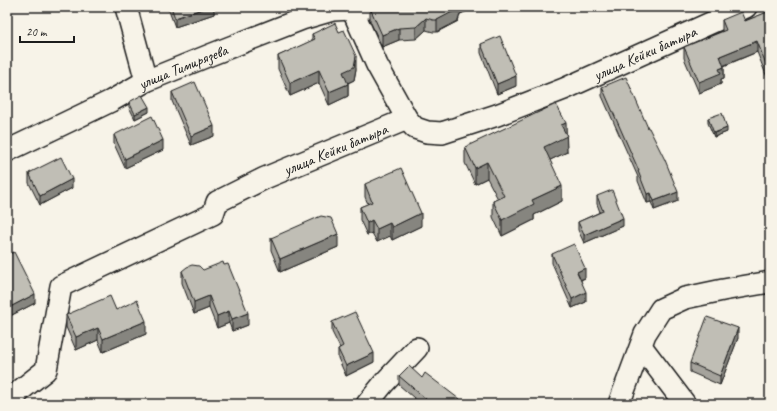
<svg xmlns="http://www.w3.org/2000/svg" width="777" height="411" viewBox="0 0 777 411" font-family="Caveat,sans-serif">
  <rect width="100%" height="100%" fill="#f7f3e8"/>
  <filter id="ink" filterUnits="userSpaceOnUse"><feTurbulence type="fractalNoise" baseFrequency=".025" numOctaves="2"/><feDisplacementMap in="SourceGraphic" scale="8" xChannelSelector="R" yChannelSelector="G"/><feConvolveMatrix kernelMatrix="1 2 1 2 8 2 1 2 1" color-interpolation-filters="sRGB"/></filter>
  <g filter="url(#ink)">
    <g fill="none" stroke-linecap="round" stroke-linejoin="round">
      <defs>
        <g id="minor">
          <polyline points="126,7 146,81"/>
          <path id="s1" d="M352 9 377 65 407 119 415 128 427 132 442 133 497 115 564 89 746 7"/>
          <path id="s2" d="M7 151 111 101 146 81 210 55 302 19 333 10 352 9 368 7"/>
          <polyline points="641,346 685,404"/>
          <path id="s3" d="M8 404 22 389 46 370 61 286 213 214 217 202 265 178 407 119"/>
          <polyline points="367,404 384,383 417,348"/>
          <polyline points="619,404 645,334 661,309 685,298 723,290 770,282"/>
        </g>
      </defs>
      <use href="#minor" stroke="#1c1c1c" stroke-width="24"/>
      <use href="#minor" stroke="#f7f3e8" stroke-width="21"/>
    </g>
    <g fill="#a5a39c" stroke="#1c1c1c">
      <polygon points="169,7 214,7 214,14 175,27 169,11"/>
      <polygon points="370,7 477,7 460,14 458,21 437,32 433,32 426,30 416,39 399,40 382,47 370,21"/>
      <polygon points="766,7 770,7 770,85 757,52 724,66 724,78 721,79 721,84 699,93 684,58 684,47 722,31 722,20 745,21 768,12"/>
      <polygon points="339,32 356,69 354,80 348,83 348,96 329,105 319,83 290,96 278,69 278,56 312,41 312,34"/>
      <polygon points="481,44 516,86 497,94 481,53"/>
      <polygon points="602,87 648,128 678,201 654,210 651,202 647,203 638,181 638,177 602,96"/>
      <polygon points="172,92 214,136 191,145 172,101"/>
      <polygon points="129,102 149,112 135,119 129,107"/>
      <polygon points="708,118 727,132 714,137 708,123"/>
      <polygon points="566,134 567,152 550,160 562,201 534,215 534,220 502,236 493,217 493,201 498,199 487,178 475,184 465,163 465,147"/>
      <polygon points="114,135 163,150 125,168 114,144"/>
      <polygon points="29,173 72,188 40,205 29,183"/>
      <polygon points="365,184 421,226 392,240 390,236 377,242 372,233 367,235 360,220 360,207 368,204 365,197"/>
      <polygon points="597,196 623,226 584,243 578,230 578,222 600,212 597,204"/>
      <polygon points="271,238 338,247 280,272 271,250"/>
      <polygon points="552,254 585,278 581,280 586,302 572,308 552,263"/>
      <polygon points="7,255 35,303 10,316 7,310"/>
      <polygon points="182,271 248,325 232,331 229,323 217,328 209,308 194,314 182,283"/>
      <polygon points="116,310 146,334 103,352 98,340 76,350 66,327 66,315"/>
      <polygon points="332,322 374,362 346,376 338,358 338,349 340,348 332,332"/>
      <polygon points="738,338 720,385 690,372 690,363"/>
      <polygon points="399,376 422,378 459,404 421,404 399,385"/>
    </g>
    <g fill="#86857f" stroke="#1c1c1c">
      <polygon points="208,7 214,7 214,14 175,27 175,18"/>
      <polygon points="273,7 281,7 273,10"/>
      <polygon points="459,7 477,7 460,14 458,21 437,32 437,20"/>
      <polygon points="426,18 426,30 416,39 416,27"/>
      <polygon points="399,28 399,40 382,47 382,35"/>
      <polygon points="757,41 757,52 720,67 720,56"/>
      <polygon points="356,56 356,69 354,80 343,85 343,72"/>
      <polygon points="724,67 724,78 721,79 721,84 699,93 699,82 719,69"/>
      <polygon points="319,70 319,83 290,96 290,83"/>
      <polygon points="516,76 516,86 497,94 497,84"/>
      <polygon points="348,84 348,96 329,105 329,92"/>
      <polygon points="149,107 149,112 135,119 135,114"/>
      <polygon points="566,123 567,152 544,163 544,147 561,125"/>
      <polygon points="214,126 214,136 191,145 191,136"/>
      <polygon points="727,128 727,132 714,137 714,133"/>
      <polygon points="163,140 163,150 125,168 125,159"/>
      <polygon points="487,162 487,178 475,184 475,168"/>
      <polygon points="72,179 72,188 40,205 40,196"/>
      <polygon points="562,186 562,201 534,215 534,220 502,236 502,220 532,200"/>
      <polygon points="678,192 678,201 654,210 654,201"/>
      <polygon points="651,193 651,202 647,203 647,194"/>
      <polygon points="421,213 421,226 392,240 392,227"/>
      <polygon points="623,218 623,226 584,243 584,235"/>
      <polygon points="372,220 372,233 367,235 367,223"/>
      <polygon points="390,223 390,236 377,242 377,229"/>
      <polygon points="338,234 338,247 280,272 280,259"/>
      <polygon points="585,268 585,278 577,281 577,272"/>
      <polygon points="586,292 586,302 572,308 572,299"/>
      <polygon points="35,294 35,303 10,316 10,307"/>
      <polygon points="209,296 209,308 194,314 194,302"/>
      <polygon points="229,311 229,323 217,328 217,316"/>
      <polygon points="248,313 248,325 232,331 232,319"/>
      <polygon points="146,321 146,334 103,352 103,339"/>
      <polygon points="98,328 98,340 76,350 76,337"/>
      <polygon points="738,328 738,338 720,385 720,376"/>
      <polygon points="374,353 374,362 346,376 346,366"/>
      <polygon points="459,399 459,404 455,404"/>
    </g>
    <g fill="#c0beb5" stroke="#1c1c1c">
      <polygon points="171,7 208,7 175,18"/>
      <polygon points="370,7 459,7 458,9 437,20 433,20 426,18 416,27 399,28 382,35 370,8"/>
      <polygon points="770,11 770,74 757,41 720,56 724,67 719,69 721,73 699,82 684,47 726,30 722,20 741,12 745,21"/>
      <polygon points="335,23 339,32 344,30 356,56 354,67 343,72 348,84 329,92 319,70 290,83 278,56 315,39 312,34"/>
      <polygon points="500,36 516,76 497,84 481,44"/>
      <polygon points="626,77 648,128 649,128 665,160 678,192 654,201 651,193 647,194 638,171 639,171 602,87"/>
      <polygon points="195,82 214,126 191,136 172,92"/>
      <polygon points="142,95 149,107 135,114 129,102"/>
      <polygon points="556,104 566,123 561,125 567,136 544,147 562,186 532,200 534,204 502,220 493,201 504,196 487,162 475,168 465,147"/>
      <polygon points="722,113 727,128 714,133 708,118"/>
      <polygon points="152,116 163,140 125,159 114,135"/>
      <polygon points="61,157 72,179 40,196 29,173"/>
      <polygon points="401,168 421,213 392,227 390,223 377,229 372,220 367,223 360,207 372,202 365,184"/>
      <polygon points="612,190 623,218 584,235 578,222 603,211 597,196"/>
      <polygon points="321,216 331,218 338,234 280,259 271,238"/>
      <polygon points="574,244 585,268 577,272 586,292 572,299 552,254"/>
      <polygon points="14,252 35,294 10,307 7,301 7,255"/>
      <polygon points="223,262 224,265 228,264 248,313 232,319 229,311 217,316 209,296 194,302 182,271 187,267 192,265 199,266 203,270"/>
      <polygon points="110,296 116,310 137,300 146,321 103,339 98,328 76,337 66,315"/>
      <polygon points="355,312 374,353 346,366 338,349 343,346 332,322"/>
      <polygon points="707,317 738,328 720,376 690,363"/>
      <polygon points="409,366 422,378 425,373 459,399 455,404 422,404 426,399 399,376"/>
    </g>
  </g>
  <g text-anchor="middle" stroke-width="3.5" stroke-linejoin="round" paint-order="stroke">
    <g font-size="16" fill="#1c1c1c" stroke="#f7f3e8">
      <text dy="6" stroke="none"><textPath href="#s1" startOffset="381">улица Кейки батыра</textPath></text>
      <text dy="6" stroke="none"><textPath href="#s2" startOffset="195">улица Тимирязева</textPath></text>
      <text dy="6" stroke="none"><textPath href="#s3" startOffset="447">улица Кейки батыра</textPath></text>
    </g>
  </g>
  <rect width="777" height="411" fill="none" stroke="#f7f3e8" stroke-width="24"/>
  <rect x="12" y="12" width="753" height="387" fill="none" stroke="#1c1c1c" stroke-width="1.5" filter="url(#ink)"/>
  <path d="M20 36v6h54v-6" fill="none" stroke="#1c1c1c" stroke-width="2"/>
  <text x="26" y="36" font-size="12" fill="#1c1c1c" stroke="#f7f3e8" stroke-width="3" paint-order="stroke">20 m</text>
</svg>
